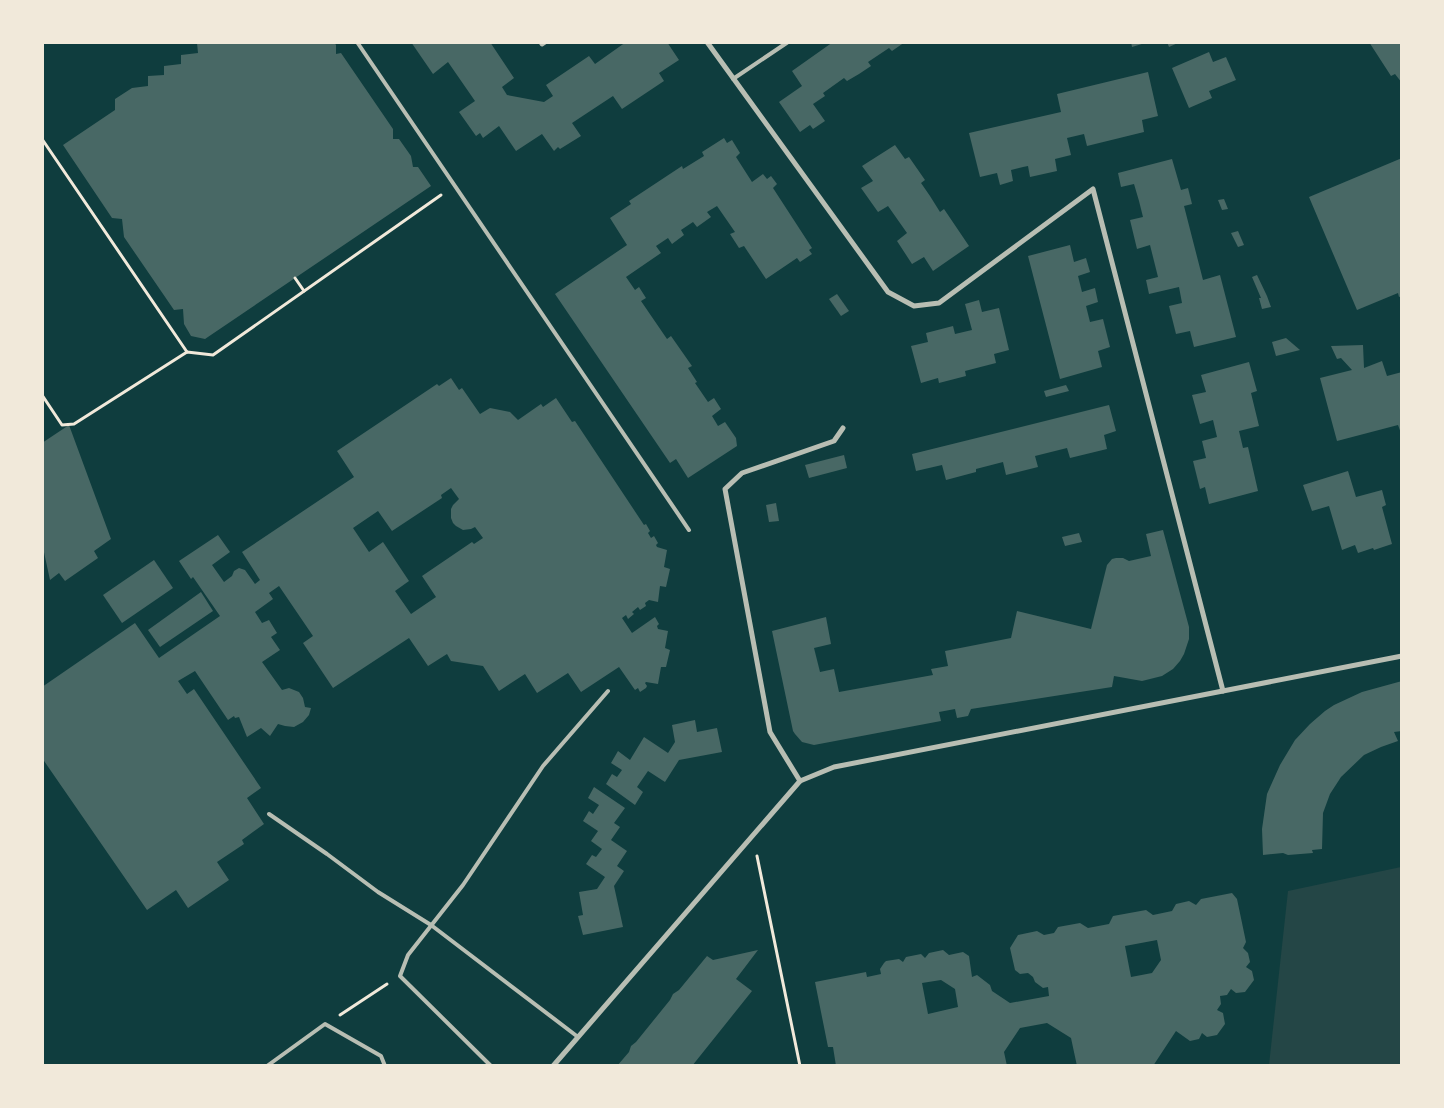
<svg xmlns="http://www.w3.org/2000/svg" width="1444" height="1108" viewBox="0 0 1444 1108" font-family="Inter,sans-serif">
  <rect width="100%" height="100%" fill="#0f3d3e"/>
  <polygon fill="#244646" points="1401,867 1401,1065 1269,1065 1288,891"/>
  <g fill="#486865" fill-rule="evenodd">
    <polygon points="205,42 334,42 336,45 336,54 341,53 393,129 393,139 399,139 411,156 413,167 418,167 431,186 205,339 191,336 184,324 183,309 174,310 124,237 122,219 112,218 63,145 115,110 115,99 132,88 148,86 148,76 164,75 164,66 181,64 181,55 198,53 197,43"/>
    <polygon points="411,42 490,42 514,78 502,87 507,95 544,102 553,96 546,85 589,56 595,64 626,42 667,42 679,60 659,73 664,81 622,109 613,96 572,123 581,136 560,149 558,147 554,151 542,134 516,151 499,126 483,138 480,133 476,136 459,112 475,101 448,62 433,74"/>
    <polygon points="833,42 905,42 892,51 889,48 868,62 871,66 859,74 847,81 844,78 823,93 825,96 813,104 825,121 813,129 810,125 800,132 779,102 802,86 792,71"/>
    <polygon points="1131,42 1145,42 1145,43 1132,47"/>
    <polygon points="1167,42 1180,42 1169,47"/>
    <polygon points="1369,42 1402,42 1402,83 1395,74 1391,76"/>
    <polygon points="1209,52 1213,62 1226,57 1236,80 1209,91 1212,98 1189,108 1172,68"/>
    <polygon points="1148,72 1158,116 1142,120 1144,132 1087,146 1084,134 1067,138 1071,155 1055,159 1057,171 1030,177 1028,166 1023,167 1011,170 1013,181 1000,185 997,173 980,177 969,133 1061,112 1057,94"/>
    <polygon points="724,138 727,143 732,140 740,153 736,157 752,182 763,174 767,179 771,176 777,184 773,188 812,248 809,250 812,254 800,262 797,258 766,279 744,246 739,248 730,234 735,232 717,206 707,212 711,217 697,227 693,222 681,230 684,235 672,244 668,238 656,246 661,253 626,277 635,290 639,287 646,298 641,301 667,339 671,336 692,366 688,368 697,382 695,383 708,402 714,398 721,409 712,416 718,426 725,422 736,438 737,446 688,478 676,459 670,463 555,294 627,245 610,218 631,204 629,201 682,166 683,169 704,156 702,152"/>
    <polygon points="895,145 905,159 909,157 925,180 921,183 930,196 940,212 944,209 969,246 933,271 924,257 912,264 897,241 907,233 888,206 878,212 861,188 873,181 862,166"/>
    <polygon points="1402,158 1402,296 1399,297 1398,293 1357,310 1309,197"/>
    <polygon points="1172,159 1181,190 1188,188 1192,204 1184,206 1203,280 1220,275 1236,337 1194,347 1190,331 1176,334 1169,306 1182,303 1179,287 1149,294 1146,280 1158,277 1150,245 1137,249 1130,220 1143,217 1139,201 1134,184 1121,187 1118,173"/>
    <polygon points="1224,199 1228,209 1222,210 1218,200"/>
    <polygon points="1238,231 1244,245 1238,247 1231,233"/>
    <polygon points="1070,245 1074,262 1086,258 1090,272 1078,276 1082,292 1095,288 1098,302 1086,306 1090,322 1103,319 1110,347 1098,351 1102,367 1060,379 1028,256"/>
    <polygon points="1257,275 1267,296 1271,307 1262,309 1259,298 1261,298 1252,277"/>
    <polygon points="837,294 849,311 841,316 829,299"/>
    <polygon points="979,300 982,312 999,308 1009,350 994,354 996,363 965,371 966,376 939,383 938,378 921,383 911,346 928,342 926,333 953,326 955,334 972,330 965,304"/>
    <polygon points="1286,338 1300,350 1276,356 1272,342"/>
    <polygon points="1363,345 1364,368 1382,361 1387,376 1402,372 1402,436 1398,425 1337,441 1320,378 1352,370 1341,358 1337,359 1331,346"/>
    <polygon points="1249,362 1257,391 1251,393 1259,426 1239,431 1243,448 1248,447 1258,491 1209,504 1205,487 1200,489 1193,461 1206,458 1202,441 1217,437 1213,420 1200,424 1192,395 1206,392 1201,375"/>
    <path d="M451 378 459 390 462 388 480 414 490 408 510 412 518 420 541 404 543 407 556 398 572 422 575 421 644 525 646 524 650 531 648 533 651 538 654 536 658 543 656 545 657 547 667 550 664 567 670 569 666 587 660 586 658 602 649 600 645 603 646 606 640 610 638 607 632 612 634 614 628 619 626 615 622 618 632 633 655 617 659 624 657 626 658 629 668 631 665 648 670 650 666 667H661L658 684 646 682 645 683 647 686 646 688 640 692 638 688 635 690 619 667 581 692 568 673 537 693 525 674 499 691 483 666 451 661 447 654 428 666 409 638 333 688 303 643 313 636 279 586 269 593 273 599 255 612 262 623 269 620 277 633 271 637 280 650 262 662 282 690 289 688 299 692 303 698 305 707 311 708 309 715 303 722 294 727 285 726 278 724 270 736 261 728 247 737 239 717 235 718 234 716 228 720 195 671 178 681 187 694 194 689 261 788 247 798 264 824 242 840 244 844 217 862 229 880 188 908 176 890 147 910 42 758V687L135 623 159 658 220 616 193 577 191 579 179 561 218 535 230 552 212 565 224 582 232 576 234 571 239 568 245 570 255 584 260 580 242 552 354 477 337 451 437 384 439 386ZM451 488 459 499 453 505 451 509V518L453 523 456 526 463 530 471 529 475 527 483 538 474 544 472 542 422 576 436 597 411 614 395 591 409 581 383 542 369 552 353 528 378 511 392 531 442 498 441 495Z"/>
    <polygon points="1066,385 1069,391 1046,397 1044,391"/>
    <polygon points="1109,405 1116,431 1104,435 1107,449 1070,458 1067,448 1035,456 1038,467 1006,475 1003,462 976,469 976,472 946,480 942,465 916,471 912,454"/>
    <polygon points="69,425 111,539 94,551 98,558 65,581 59,573 50,580 42,543 42,443"/>
    <polygon points="844,455 847,468 809,478 805,465"/>
    <polygon points="1348,471 1356,497 1382,490 1386,505 1382,507 1392,544 1374,550 1373,548 1358,553 1355,545 1342,550 1329,506 1312,511 1303,485"/>
    <polygon points="776,503 779,521 769,522 766,505"/>
    <polygon points="1163,530 1189,627 1189,639 1184,654 1180,661 1173,669 1162,676 1142,681 1114,676 1112,687 971,709 968,716 957,718 955,709 939,712 941,721 814,745 802,742 795,734 793,731 772,631 826,617 831,644 814,648 820,672 834,669 839,692 933,675 931,669 948,666 945,651 1011,638 1017,611 1091,629 1107,565 1112,559 1116,558 1123,558 1129,561 1151,556 1146,534"/>
    <polygon points="1079,533 1082,542 1065,546 1062,537"/>
    <polygon points="154,560 173,588 122,623 103,595"/>
    <polygon points="201,592 213,611 160,647 148,630"/>
    <polygon points="1402,681 1402,731 1394,732 1398,741 1381,747 1364,755 1341,777 1330,794 1323,813 1322,849 1312,850 1313,853 1288,855 1283,853 1263,855 1262,829 1267,794 1280,765 1295,740 1310,724 1325,711 1334,705 1362,692"/>
    <polygon points="695,720 697,732 717,728 722,752 679,760 665,782 648,771 637,787 643,792 635,805 606,784 612,774 617,777 622,770 611,763 618,751 630,760 644,737 668,753 675,742 672,725"/>
    <polygon points="594,787 625,808 614,823 620,827 611,840 627,851 617,866 624,871 614,886 623,927 583,935 578,916 583,915 579,892 597,889 605,877 586,864 592,855 596,857 602,849 591,841 598,831 583,821 589,811 593,814 599,805 588,798"/>
    <path d="M1232 893 1237 899 1246 942 1243 948 1248 953 1250 962 1246 967 1252 971 1254 980 1245 992 1236 993 1231 989 1227 995 1220 996 1221 1004 1217 1010 1223 1013 1225 1024 1217 1035 1207 1037 1202 1033 1199 1039 1190 1041 1176 1031 1153 1066H1077L1071 1038 1047 1023 1020 1028 1004 1052 1007 1066H836L833 1047H828L815 982 866 972 867 977 881 974 880 969 884 963 886 961 899 959 903 962 906 957 921 954 925 958 929 953 943 950 949 955 963 952 969 956 972 977 977 975 990 985 992 991 1010 1003 1049 996 1048 987 1043 988 1035 982 1033 977 1028 973 1020 974 1015 970 1010 948 1018 935 1037 931 1044 935 1054 933 1058 927 1080 923 1088 928 1109 924 1113 916 1146 910 1153 915 1172 911 1176 904 1189 901 1196 905 1201 899ZM1157 940 1161 960 1152 973 1131 977 1125 946ZM941 980 955 989 958 1007 928 1014 922 983Z"/>
    <polygon points="758,950 736,979 752,991 692,1066 617,1066 629,1052 631,1046 636,1042 670,1000 673,994 679,990 707,956 713,960"/>
  </g>
  <g fill="none" stroke-linecap="round" stroke-linejoin="round">
    <g stroke="#f1e9da" stroke-width="3">
      <polyline points="42,139 187,352"/>
      <polyline points="295,278 304,291"/>
      <polyline points="42,395 62,425 74,424 187,352 213,355 441,195"/>
      <polyline points="757,856 800,1066"/>
      <polyline points="340,1015 387,984"/>
    </g>
    <g stroke="#b8beb3" stroke-width="4">
      <polyline points="357,42 689,530"/>
      <polyline points="733,79 788,42"/>
      <polyline points="269,814 327,854 378,892 431,925 578,1037"/>
      <polyline points="267,1066 325,1024 381,1056 385,1066"/>
      <polyline points="491,1066 400,976 408,955 463,885 543,766 608,691"/>
    </g>
    <g stroke="#b8beb3" stroke-width="5">
      <polyline points="541,42 542,44 545,42"/>
      <polyline points="707,42 888,292 914,306 939,303 1093,189 1223,691"/>
      <polyline points="800,781 770,732 725,489 742,473 834,441 843,428"/>
      <polyline points="553,1066 800,781 834,767 1402,656"/>
    </g>
  </g>
  <rect width="1444" height="1108" fill="none" stroke="#f1e9da" stroke-width="88"/>
</svg>
